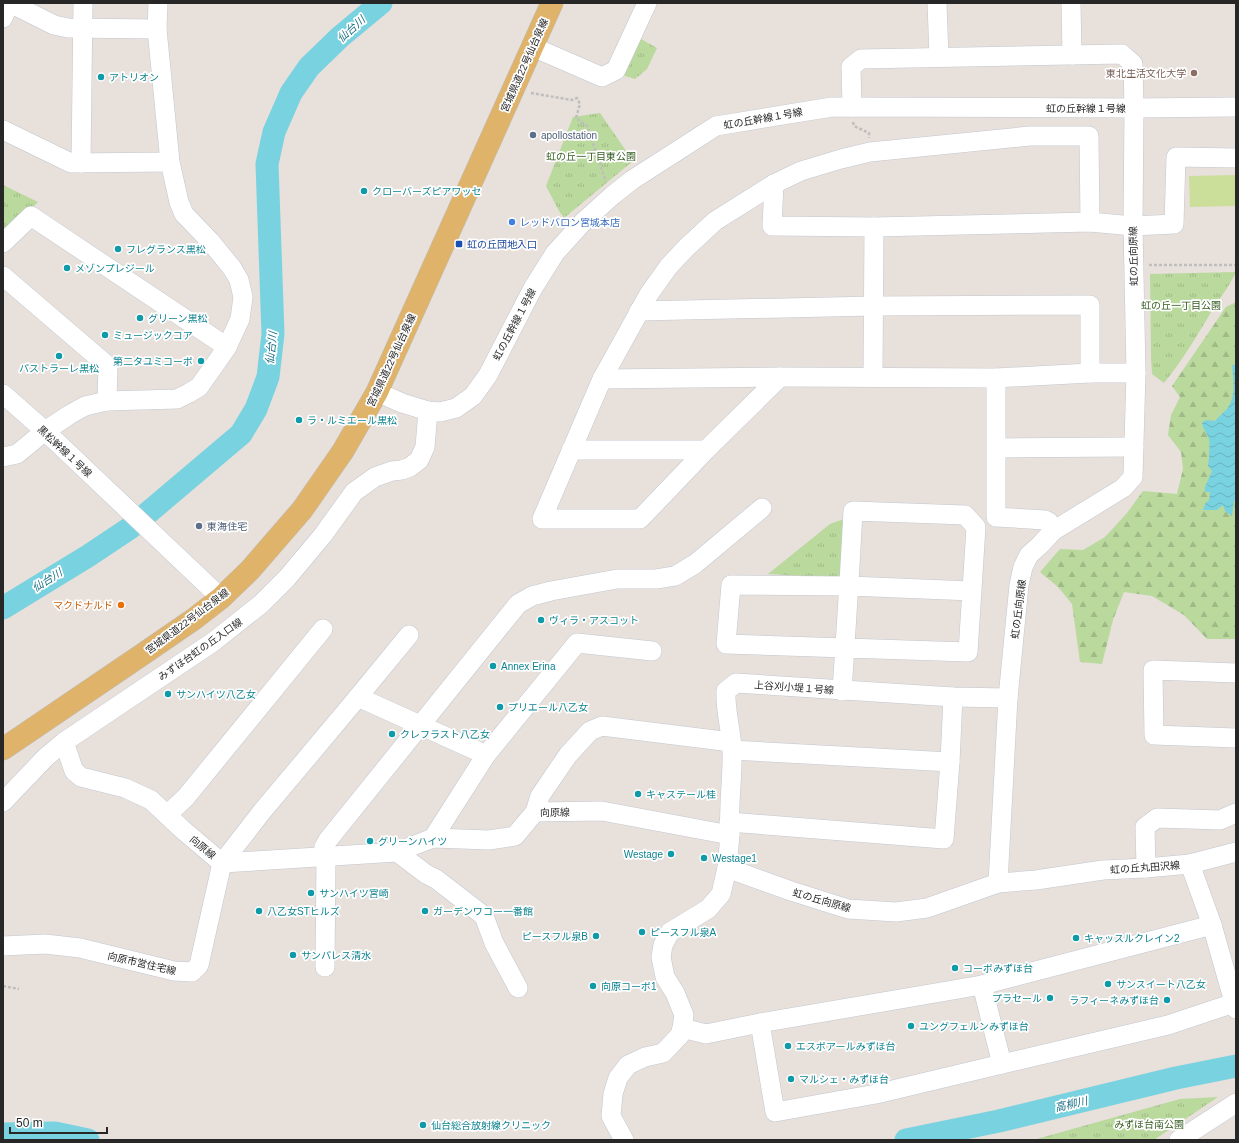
<svg xmlns="http://www.w3.org/2000/svg" width="1239" height="1143" viewBox="0 0 1239 1143" font-family="Helvetica,'Noto Sans JP',sans-serif">
  <defs>
    <pattern id="grass-tufts" width="24" height="20" patternUnits="userSpaceOnUse"><rect width="24" height="20" fill="#bad99d"/><path d="M3 7l-1-3M5 7V3M7 7l1-3M15 17l-1-3M17 17v-4M19 17l1-3" fill="none" stroke="#a0ba87"/></pattern>
    <pattern id="forest-firs" width="22" height="20" patternUnits="userSpaceOnUse"><rect width="22" height="20" fill="#bad99d"/><path d="M5 1l3.5 6h-7zM16 11l3.5 6h-7z" fill="#a0ba87"/></pattern>
    <pattern id="water-waves" width="16" height="10" patternUnits="userSpaceOnUse"><rect width="16" height="10" fill="#79d2df"/><path d="M0 5q4-4 8 0t8 0" fill="none" stroke="#69b4bf"/></pattern>
  </defs>
  <rect width="100%" height="100%" fill="#e8e0db"/>
  <g fill="url(#grass-tufts)">
    <polygon points="639,38 657,48 647,69 635,79 622,75"/>
    <polygon points="600,113 633,161 564,218 559,211 546,186 573,117"/>
    <polygon points="3,185 38,202 3,236"/>
    <path d="M1236 272C1229 287 1219 299 1210 314 1196 337 1182 361 1164 383L1152 374 1151 358 1150 274Z"/>
    <polygon points="847,518 846,571 839,578 768,574 830,524"/>
    <polygon points="1218,1097 1154,1140 1033,1140 1180,1099"/>
  </g>
  <polygon fill="url(#forest-firs)" points="1236,302 1236,639 1207,639 1184,615 1152,596 1124,592 1113,620 1102,664 1080,662 1072,604 1058,587 1040,572 1060,549 1083,550 1105,537 1127,513 1143,491 1177,494 1183,469 1181,452 1168,435 1171,415 1180,397 1172,386 1226,307"/>
  <polygon fill="#cbdf9a" points="1236,175 1236,206 1190,207 1189,176"/>
  <path fill="url(#water-waves)" d="M1232 365H1236V500L1234 501 1232 516 1225 511 1223 505 1217 510H1203L1205 504 1209 500 1210 492H1205V487L1212 471 1208 466C1209 461 1210 443 1209 439 1207 433 1203 429 1202 423L1206 420 1215 421C1218 417 1222 414 1226 410 1237 398 1233 379 1232 365Z"/>
  <g fill="none" stroke-linecap="round" stroke-linejoin="round">
    <g stroke="#79d2df" stroke-width="23">
      <polyline points="3,608 88,556 130,528 241,434 256,409 268,377 273,334 267,164 274,132 291,93 309,67 340,37 381,3"/>
      <polyline points="3,1134 55,1133 88,1140"/>
      <polyline points="906,1140 999,1121 1176,1078 1236,1066"/>
    </g>
    <defs>
      <g id="minor">
        <polyline points="10,3 54,25 68,28 157,29"/>
        <polyline points="937,3 939,57"/>
        <polyline points="1071,3 1072,55"/>
        <polyline points="3,18 9,3"/>
        <polyline points="533,47 602,77 616,70 647,3"/>
        <polyline points="3,130 71,163 170,162"/>
        <polyline points="81,163 83,3"/>
        <polyline points="774,184 772,226 874,227 1090,222 1133,226 1174,224 1176,157 1236,158"/>
        <polyline points="3,243 31,216 227,347"/>
        <polyline points="3,276 108,366 107,401"/>
        <polyline points="639,311 874,306 1090,305 1090,373"/>
        <polyline points="780,377 706,450 640,519 542,519 602,379 649,294 669,266 686,248 715,221 774,184 801,171 841,159 870,152 1030,136 1089,136 1090,222"/>
        <polyline points="873,377 874,227"/>
        <polyline points="996,378 996,517 1045,520 1049,522 1053,531"/>
        <polyline points="602,379 780,377 996,378 1090,373 1136,373"/>
        <polyline points="377,392 402,403 428,411 440,412 456,408 473,396 488,375 533,288 555,253 583,222 613,195 632,180 716,126 832,107 1134,108 1236,107"/>
        <polyline points="3,394 45,431 221,598"/>
        <polyline points="997,448 1134,447"/>
        <polyline points="571,450 706,450"/>
        <polyline points="3,457 17,454 45,431 69,415 85,406 107,401 177,399 189,393 199,387 216,363 227,347 240,319 243,297 239,280 232,268 210,241 184,214 179,202 170,162 157,29 158,3"/>
        <polyline points="1236,673 1153,670 1154,735 1236,738"/>
        <path d="M842 691C846 631 850 571 853 511L965 515 976 527 968 652 726 644 731 585 849 586 972 591"/>
        <polyline points="358,697 486,755"/>
        <polyline points="64,742 74,771 81,777 125,788 151,800 183,830 222,863 397,852 433,838 489,840 515,836 535,812 602,811 730,835 727,868 721,894 708,909 670,932 663,945 661,957 665,977 675,993 684,1015 682,1028 680,1035 663,1053 645,1057 628,1065 618,1078 613,1094 611,1116 624,1140"/>
        <polyline points="732,750 950,762"/>
        <polyline points="3,802 46,757 64,742 213,642 261,604 287,578 323,535 354,492 375,477 392,471 402,470 410,467 419,460 425,447 428,411"/>
        <polyline points="535,812 540,796 568,755 590,731 602,726 731,742"/>
        <polyline points="167,815 186,797 323,629"/>
        <polyline points="729,822 944,839 950,762 953,697"/>
        <path d="M730 835C728 806 733 777 732 749 731 729 725 710 726 691L736 683 953 697 1008 698"/>
        <polyline points="433,838 486,755 577,643 652,651"/>
        <polyline points="397,852 426,874 436,879 484,916 494,943 518,988"/>
        <polyline points="1190,864 1236,852"/>
        <polyline points="727,868 791,891 848,909 896,912 927,908 998,883 1008,698 1019,585 1023,567 1029,555 1040,545 1053,531 1123,488 1133,477 1136,373 1133,226 1134,108 1133,64 1122,54 861,59 851,67 852,107"/>
        <polyline points="1146,868 1145,827 1157,818 1220,820 1236,813"/>
        <polyline points="998,883 1036,880 1103,870 1146,868 1190,864 1212,925 1236,1009"/>
        <polyline points="3,946 45,944 80,948 174,971 192,972 199,965 222,863 260,814 358,697 409,635"/>
        <polyline points="325,967 326,856 324,847 328,840 518,604 532,596 551,591 617,579 656,579 675,576 695,564 762,508"/>
        <polyline points="982,985 1002,1064"/>
        <polyline points="760,1023 775,1112 876,1094 1002,1064 1168,1025 1234,1003"/>
        <polyline points="682,1028 706,1034 760,1023 982,985 1212,925"/>
        <polyline points="1179,1140 1236,1103"/>
      </g>
      <polyline id="major" points="3,749 143,654 194,619 221,598 250,570 302,510 343,451 377,392 552,3"/>
    </defs>
    <use href="#minor" stroke="#c2c7d0" stroke-width="20"/>
    <use href="#major" stroke="#bebebe" stroke-width="23"/>
    <g stroke="#bebebe" stroke-width="2.5" stroke-dasharray="3 2" stroke-linecap="butt">
      <polyline points="531,93 572,100 577,98 580,104 576,118 587,126 606,182"/>
      <polyline points="853,122 854,126 869,133 869,138"/>
      <polyline points="1149,265 1236,265"/>
      <polyline points="3,986 19,989"/>
    </g>
    <use href="#minor" stroke="#fff" stroke-width="19"/>
    <use href="#major" stroke="#dfb369" stroke-width="22"/>
  </g>
  <circle fill="#8d6e63" stroke="#fff" stroke-width="1.5" cx="1194" cy="73" r="4"/>
  <g fill="#0f9aa8" stroke="#fff" stroke-width="1.5">
    <circle cx="101" cy="77" r="4"/>
    <circle cx="364" cy="191" r="4"/>
    <circle cx="118" cy="249" r="4"/>
    <circle cx="67" cy="268" r="4"/>
    <circle cx="140" cy="318" r="4"/>
    <circle cx="105" cy="335" r="4"/>
    <circle cx="59" cy="356" r="4"/>
    <circle cx="201" cy="361" r="4"/>
    <circle cx="299" cy="420" r="4"/>
    <circle cx="541" cy="620" r="4"/>
    <circle cx="493" cy="666" r="4"/>
    <circle cx="168" cy="694" r="4"/>
    <circle cx="500" cy="707" r="4"/>
    <circle cx="392" cy="734" r="4"/>
    <circle cx="638" cy="794" r="4"/>
    <circle cx="370" cy="841" r="4"/>
    <circle cx="671" cy="854" r="4"/>
    <circle cx="704" cy="858" r="4"/>
    <circle cx="311" cy="893" r="4"/>
    <circle cx="259" cy="911" r="4"/>
    <circle cx="425" cy="911" r="4"/>
    <circle cx="642" cy="932" r="4"/>
    <circle cx="596" cy="936" r="4"/>
    <circle cx="1076" cy="938" r="4"/>
    <circle cx="293" cy="955" r="4"/>
    <circle cx="955" cy="968" r="4"/>
    <circle cx="1108" cy="984" r="4"/>
    <circle cx="593" cy="986" r="4"/>
    <circle cx="1050" cy="998" r="4"/>
    <circle cx="1167" cy="1000" r="4"/>
    <circle cx="911" cy="1026" r="4"/>
    <circle cx="788" cy="1046" r="4"/>
    <circle cx="791" cy="1079" r="4"/>
    <circle cx="423" cy="1125" r="4"/>
  </g>
  <g fill="#5c6f8a" stroke="#fff" stroke-width="1.5">
    <circle cx="533" cy="135" r="4"/>
    <circle cx="199" cy="526" r="4"/>
  </g>
  <circle fill="#3f7fe0" stroke="#fff" stroke-width="1.5" cx="512" cy="222" r="4"/>
  <rect fill="#1a4fb4" stroke="#fff" stroke-width="1.5" x="455" y="240" width="8" height="8" rx="2"/>
  <circle fill="#e8710a" stroke="#fff" stroke-width="1.5" cx="121" cy="605" r="4"/>
  <g text-anchor="middle" stroke-width="3.5" stroke-linejoin="round" paint-order="stroke">
    <g font-size="10" fill="#272727" stroke="#fff">
      <text transform="translate(524 65) rotate(-66)" y="4">宮城県道22号仙台泉線</text>
      <text x="1086" y="112">虹の丘幹線１号線</text>
      <text transform="translate(763 118) rotate(-10)" y="4">虹の丘幹線１号線</text>
      <text transform="translate(1133 256) rotate(-91)" y="4">虹の丘向原線</text>
      <text transform="translate(514 324) rotate(-62)" y="4">虹の丘幹線１号線</text>
      <text transform="translate(391 360) rotate(-65)" y="4">宮城県道22号仙台泉線</text>
      <text transform="translate(65 451) rotate(43)" y="4">黒松幹線１号線</text>
      <text transform="translate(1018 609) rotate(-83)" y="4">虹の丘向原線</text>
      <text transform="translate(187 621) rotate(-37)" y="4">宮城県道22号仙台泉線</text>
      <text transform="translate(200 649) rotate(-35)" y="4">みずほ台虹の丘入口線</text>
      <text transform="translate(794 687) rotate(4)" y="4">上谷刈小堤１号線</text>
      <text transform="translate(555 812) rotate(-1)" y="4">向原線</text>
      <text transform="translate(203 847) rotate(40)" y="4">向原線</text>
      <text transform="translate(1145 867) rotate(-4)" y="4">虹の丘丸田沢線</text>
      <text transform="translate(822 900) rotate(16)" y="4">虹の丘向原線</text>
      <text transform="translate(142 963) rotate(13)" y="4">向原市営住宅線</text>
    </g>
    <g font-size="10" fill="#785e54" stroke="#fff" text-anchor="end">
      <text x="1186" y="77">東北生活文化大学</text>
    </g>
    <g font-size="10" fill="#0d838f" stroke="#fff" text-anchor="start">
      <text x="109" y="81">アトリオン</text>
      <text x="372" y="195">クローバーズピアワッセ</text>
      <text x="126" y="253">フレグランス黒松</text>
      <text x="75" y="272">メゾンプレジール</text>
      <text x="148" y="322">グリーン黒松</text>
      <text x="113" y="339">ミュージックコア</text>
      <text x="193" y="365" text-anchor="end">第二タユミコーポ</text>
      <text x="59" y="372" text-anchor="middle">パストラーレ黒松</text>
      <text x="307" y="424">ラ・ルミエール黒松</text>
      <text x="549" y="624">ヴィラ・アスコット</text>
      <text x="501" y="670">Annex Erina</text>
      <text x="176" y="698">サンハイツ八乙女</text>
      <text x="508" y="711">プリエール八乙女</text>
      <text x="400" y="738">クレフラスト八乙女</text>
      <text x="646" y="798">キャステール桂</text>
      <text x="378" y="845">グリーンハイツ</text>
      <text x="663" y="858" text-anchor="end">Westage</text>
      <text x="712" y="862">Westage1</text>
      <text x="319" y="897">サンハイツ宮崎</text>
      <text x="267" y="915">八乙女STヒルズ</text>
      <text x="433" y="915">ガーデンワコー一番館</text>
      <text x="650" y="936">ピースフル泉A</text>
      <text x="588" y="940" text-anchor="end">ピースフル泉B</text>
      <text x="1084" y="942">キャッスルクレイン2</text>
      <text x="301" y="959">サンパレス清水</text>
      <text x="963" y="972">コーポみずほ台</text>
      <text x="1116" y="988">サンスイート八乙女</text>
      <text x="601" y="990">向原コーポ1</text>
      <text x="1042" y="1002" text-anchor="end">プラセール</text>
      <text x="1159" y="1004" text-anchor="end">ラフィーネみずほ台</text>
      <text x="919" y="1030">ユングフェルンみずほ台</text>
      <text x="796" y="1050">エスポアールみずほ台</text>
      <text x="799" y="1083">マルシェ・みずほ台</text>
      <text x="431" y="1129">仙台総合放射線クリニック</text>
    </g>
    <g font-size="10" fill="#4e5e75" stroke="#fff" text-anchor="start">
      <text x="541" y="139">apollostation</text>
      <text x="207" y="530">東海住宅</text>
    </g>
    <g font-size="10" fill="#355b21" stroke="#fff">
      <text x="591" y="160">虹の丘一丁目東公園</text>
      <text x="1181" y="309">虹の丘一丁目公園</text>
      <text x="1149" y="1128">みずほ台南公園</text>
    </g>
    <g font-size="10" fill="#366cbe" stroke="#fff" text-anchor="start">
      <text x="520" y="226">レッドバロン宮城本店</text>
    </g>
    <g font-size="10" fill="#164399" stroke="#fff" text-anchor="start">
      <text x="467" y="248">虹の丘団地入口</text>
    </g>
    <g font-size="10" fill="#c56008" stroke="#fff" text-anchor="end">
      <text x="113" y="609">マクドナルド</text>
    </g>
    <g font-size="11" font-style="italic" fill="#1d7186" stroke="#fff">
      <text transform="translate(351 29) rotate(-42)" y="4">仙台川</text>
      <text transform="translate(271 348) rotate(-84)" y="4">仙台川</text>
      <text transform="translate(47 580) rotate(-32)" y="4">仙台川</text>
      <text transform="translate(1071 1104) rotate(-13)" y="4">高柳川</text>
    </g>
  </g>
  <rect width="1239" height="1143" fill="none" stroke="#272727" stroke-width="8"/>
  <path d="M10 1127v6h97v-6" fill="none" stroke="#272727" stroke-width="2"/>
  <text x="16" y="1127" font-size="12" fill="#272727" stroke="#ffffff" stroke-width="3" paint-order="stroke">50 m</text>
</svg>
